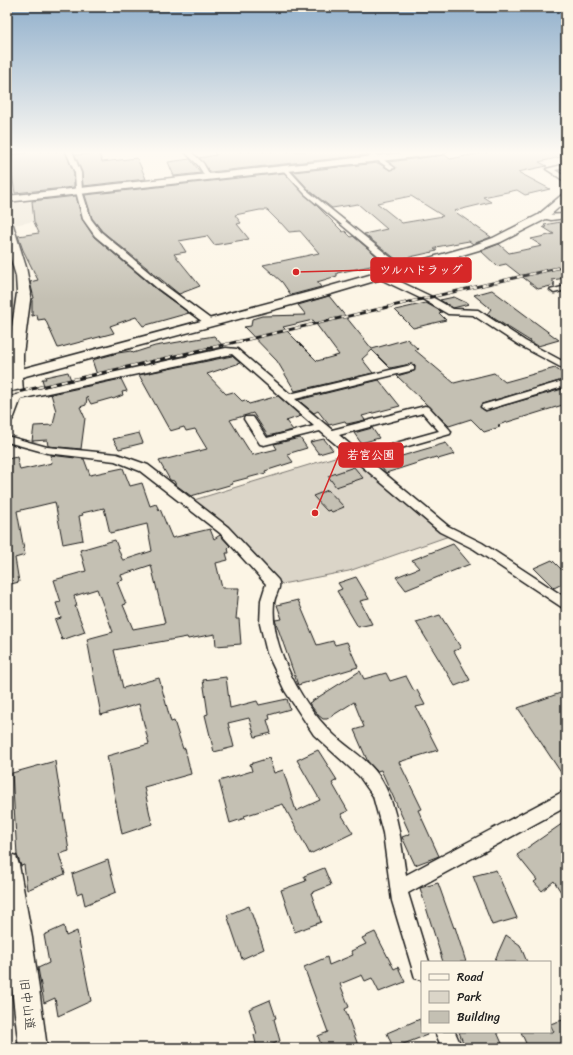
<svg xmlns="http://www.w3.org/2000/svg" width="573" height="1055" viewBox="0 0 573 1055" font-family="Sriracha,'Klee One',sans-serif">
  <rect width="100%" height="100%" fill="#fcf5e5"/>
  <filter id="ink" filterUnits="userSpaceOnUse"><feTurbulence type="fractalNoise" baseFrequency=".025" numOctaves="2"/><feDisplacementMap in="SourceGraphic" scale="8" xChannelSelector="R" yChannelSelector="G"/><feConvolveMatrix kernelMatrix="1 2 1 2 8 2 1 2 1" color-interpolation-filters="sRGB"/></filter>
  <g filter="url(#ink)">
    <polygon fill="#ebe5d6" points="76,197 82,213 13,225 9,204"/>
    <polygon fill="#dbd5c8" stroke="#7c7872" points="348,453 449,536 349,571 282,584 225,527 194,500"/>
    <g fill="#c4c0b3" stroke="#1c1c1c" fill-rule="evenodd">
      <polygon points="37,151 65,151 74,173 74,187 15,193 9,155"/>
      <polygon points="213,151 363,151 367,155 210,172 199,158 216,155"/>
      <path d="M492 151H564L565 156 539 162 547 166 518 172 550 189 525 195 517 190 483 197 491 202 454 211 491 237 473 244 469 241 436 247 437 249H434L437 251 397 260 364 234 387 229 358 204 332 208 310 191 293 172 378 163 390 170 396 168 388 162 445 155 450 159ZM411 196 443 216 402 223 377 203Z"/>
      <polygon points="99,153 102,162 137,158 146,179 83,186 82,172 75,155"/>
      <polygon points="190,159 201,173 174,176 168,162"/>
      <polygon points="284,173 343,232 345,231 351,237 353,236 385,263 337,273 337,276 317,282 321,287 291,295 282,282 263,265 319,253 300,231 289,232 281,223 280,223 267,210 260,210 235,215 241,223 237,224 249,239 214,245 207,236 179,241 186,252 174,254 200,286 179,294 102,231 92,218 85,195"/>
      <polygon points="76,196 82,219 94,237 156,289 189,313 143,326 136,317 110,326 114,333 58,348 45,319 38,320 37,315 32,316 32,299 34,298 30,282 38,280 23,250 18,236 39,233 34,222 32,201"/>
      <polygon points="566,221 566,278 551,280 555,283 553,284 555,285 538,289 506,264 497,266 481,251 499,244 509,253 542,246 531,239 554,234 543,227 546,227 544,225"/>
      <polygon points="492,290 528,317 559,340 538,346 487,314 491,309 474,295"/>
      <path d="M329 296 372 349 407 339 418 349 415 350 454 383 494 373 505 382 555 368 566 376V379L482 404 480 407 485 411 566 388V404L498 425 500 427 484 432 471 419 449 426 397 376 414 371 415 365 411 364 390 368 372 350 362 359 373 373 295 391 277 361 244 327 251 326 252 319 262 316 306 315 298 305ZM313 320 339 355 317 361 283 327Z"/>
      <polygon points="454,297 469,304 453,308 440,300"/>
      <polygon points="426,303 442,312 439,313 446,320 413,328 395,310"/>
      <polygon points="214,336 224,347 97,375 92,360 118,353 131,351 133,353 155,346"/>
      <polygon points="232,356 240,363 207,374 226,394 233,392 242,401 245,400 249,404 278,396 301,416 286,421 293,430 268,436 253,413 230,420 252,455 277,449 274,444 300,438 307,448 287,454 293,462 265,471 266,473 232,482 233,484 191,496 176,485 174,481 170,480 159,461 207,449 195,429 186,431 184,427 170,431 139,375"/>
      <polygon points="68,372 71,380 44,386 42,379 46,379 45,377"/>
      <polygon points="121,379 127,391 122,392 123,395 113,399 112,398 91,404 87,397 86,405 80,407 85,418 81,449 48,446 47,440 32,441 34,426 53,425 56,411 51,394 47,395"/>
      <polygon points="379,380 400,406 362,416 365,420 347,424 345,421 329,425 318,411 314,413 298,400"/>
      <polygon points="372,428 379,438 361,443 354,433"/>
      <polygon points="139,433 143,443 119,449 113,439"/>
      <polygon points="324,439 333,450 319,454 310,442"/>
      <polygon points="446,443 455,454 438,459 436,457 386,473 378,463"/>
      <path d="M50 455 84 459 90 475 123 468 130 486 142 483 150 506 156 504 159 510 160 509 172 538 210 529 214 539 220 535 230 546 228 548 229 553H226L228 560 216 563 222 588H239L236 619H239L241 644 216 646 215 634 188 639 187 637 114 650 123 688 159 678 171 722 174 721 183 749 185 748 191 774 144 787 152 824 122 834 107 756 149 744 139 704 101 715 87 639 113 632 97 589 74 596 77 606H75L85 632 62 640 55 620 61 618 56 603 61 602 54 580 86 571 80 550 115 540 122 559 124 560 152 551 147 524 110 533 104 508 82 513 83 515 79 516 83 540 63 544 55 502 17 511 25 555 15 558 19 582 7 585V548H10L7 536V491H10L7 459 17 457 20 470 52 463ZM151 565 165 623 133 629 123 605 126 604 117 582 123 580 121 575Z"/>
      <polygon points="354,467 363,478 336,487 328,476"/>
      <polygon points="328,490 344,507 332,512 330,510 327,511 313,496"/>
      <polygon points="453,544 470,564 406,590 396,577 419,568 412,560"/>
      <polygon points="552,560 566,574 566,582 554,588 534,568"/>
      <polygon points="356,577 369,599 360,601 372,624 358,627 337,591 342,589 338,583"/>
      <polygon points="298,600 317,645 333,641 335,645 347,642 358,667 298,685 275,620 282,619 277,605"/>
      <polygon points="440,615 461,648 454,651 470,680 455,686 416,622"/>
      <polygon points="360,671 364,679 386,673 390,681 406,676 414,691 417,690 425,705 416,707 438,750 399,762 422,809 418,810 439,856 415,865 402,837 410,834 381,770 377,771 368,762 354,730 364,727 354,702 327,719 323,719 318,715 309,703"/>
      <polygon points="226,677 230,708 257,701 259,705 287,699 290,709 269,715 270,719 267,720 271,733 255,737 249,718 228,723 234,747 214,752 205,715 208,714 203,680"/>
      <polygon points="566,691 566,780 518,708"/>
      <polygon points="318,750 337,780 332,783 348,811 341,814 353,833 310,854 283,804 244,816 245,818 230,823 219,781 252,771 250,764 269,758 274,773 283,770 296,811 320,800 297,760"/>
      <polygon points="55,761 69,851 59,854 65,874 27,890 24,865 21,866 17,855 12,773"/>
      <polygon points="566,821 566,900 554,881 542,891 534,882 537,880 517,855"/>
      <polygon points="108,860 116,892 85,905 82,892 77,894 72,874"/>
      <polygon points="324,868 331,885 311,893 321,922 295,932 281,890 306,881 304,876"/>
      <polygon points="496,870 517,918 492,925 473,876"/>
      <polygon points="438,883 454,928 455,927 466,962 443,962 420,888"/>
      <polygon points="249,906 264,949 242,959 227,915"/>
      <polygon points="64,926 66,936 77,931 91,1001 58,1016 55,998 44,1003 38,968 49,963 44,935"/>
      <polygon points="375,932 394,969 398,967 405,982 379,992 372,978 365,981 362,975 340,984 349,1007 345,1009 359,1048 322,1048 318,1036 328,1032 304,967 327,957 329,965 353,955 351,951 366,944 362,938"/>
      <polygon points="506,935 520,945 527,962 494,962"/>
      <polygon points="270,1000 276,1018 274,1019 280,1041 264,1048 257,1048 254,1035 257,1034 249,1009"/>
      <polygon points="420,1019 422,1032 426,1032 427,1035 393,1048 387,1033"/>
      <polygon points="566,1019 566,1048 528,1048 521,1032 554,1032 550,1024"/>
      <polygon points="459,1032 497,1032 504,1048 465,1048"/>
    </g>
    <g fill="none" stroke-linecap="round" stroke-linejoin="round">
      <defs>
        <g id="street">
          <polygon points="7,151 19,151 7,154"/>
          <polygon points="66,151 72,151 81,173 82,191 91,219 101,232 163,284 213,321 213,325 207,325 157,288 95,236 83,219 76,191 75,173"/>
          <polygon points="184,151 190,151 203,163 211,177 210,178 206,178 198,165"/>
          <polygon points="364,151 371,151 395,168 390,169"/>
          <polygon points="566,164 566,168 555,170 566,177 566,182 546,169"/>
          <polygon points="283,168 287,168 309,192 404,268 404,272 398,272 305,194 283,170"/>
          <polygon points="566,214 566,218 551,220 538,217 542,215"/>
          <polygon points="378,274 384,274 430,296 453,309 478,310 525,341 566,363 566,370 519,345 473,315 448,314 424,300 378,278"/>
          <polygon points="566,286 566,290 554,293 550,290"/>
          <path d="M226 348 237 349 290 394 411 365 414 366V370L295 399 332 430 425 406 429 407 450 430 451 432 450 434 366 458 448 526 482 543 566 598V610L474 549 440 532 320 431 264 445 260 444 244 419 245 417H253L267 438 314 426 232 354 15 400 10 397 15 394ZM423 413 439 431 360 453 339 435Z"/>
          <polygon points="566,380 566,386 486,410 481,407 482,405"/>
          <path d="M7 436 47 447 117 454 148 465 228 527 278 580C282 588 275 594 274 603 272 626 278 646 287 667 298 692 314 716 334 735 350 750 371 761 382 781 398 809 401 843 406 875L566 790V807L408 893 429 962H422V980L415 978 413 971 392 901 383 833 373 796 359 776 314 735 285 691 267 653 260 624 261 600 266 584 220 533 140 471 115 461 47 453 7 442Z"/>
          <polygon points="435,1032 455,1032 462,1048 442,1048"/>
        </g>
        <g id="secondary">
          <polygon points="420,151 447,151 443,154 7,202 7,196"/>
          <polygon points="566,193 566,201 546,219 501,242 479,250 321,297 22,377 23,393 14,417 12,420 7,421 8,375 10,372 313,291 471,246 493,238 538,215 563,194"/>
          <polygon points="7,853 16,856 19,865 32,938 47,1048 19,1048 7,946"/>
        </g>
        <polygon id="primary" points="7,222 13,225 26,267 31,293 23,354 23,375 20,378 7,381 8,354 17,293 16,276 7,246"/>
      </defs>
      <use href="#street" stroke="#1c1c1c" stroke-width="3"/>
      <use href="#secondary" stroke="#1c1c1c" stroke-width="3"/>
      <use href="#primary" stroke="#1c1c1c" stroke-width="3"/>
      <use href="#street" fill="#fcf5e5" fill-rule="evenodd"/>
      <use href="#secondary" fill="#fcf5e5" fill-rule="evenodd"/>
      <use href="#primary" fill="#fcf5e5" fill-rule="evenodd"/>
      <defs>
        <polyline id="rail-far1" points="14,393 566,266"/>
        <polyline id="rail" points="7,395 18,392"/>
      </defs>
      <use href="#rail-far1" stroke="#1c1c1c" stroke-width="3"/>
      <use href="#rail" stroke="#1c1c1c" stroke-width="4.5"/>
      <use href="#rail-far1" stroke="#fcf5e5" stroke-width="2" stroke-dasharray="6" stroke-linecap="butt"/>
      <use href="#rail" stroke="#fcf5e5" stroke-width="3" stroke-dasharray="8" stroke-linecap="butt"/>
    </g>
  </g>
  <linearGradient id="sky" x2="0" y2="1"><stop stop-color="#91b0cc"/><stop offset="0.51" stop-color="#fefaf3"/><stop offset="1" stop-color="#fefaf3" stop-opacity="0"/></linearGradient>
  <rect width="573" height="299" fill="url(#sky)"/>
  <g text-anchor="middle" stroke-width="3" stroke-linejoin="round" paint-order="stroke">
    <g font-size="13" fill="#1c1c1c" stroke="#fcf5e5">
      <text transform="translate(28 1004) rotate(83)" y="5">旧中山道</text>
    </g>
  </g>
  <path fill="none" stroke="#d62828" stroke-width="1.5" d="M296 272L371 270M315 513L339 455"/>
  <g fill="#d62828" stroke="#fcf5e5" stroke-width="1.5">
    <circle cx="296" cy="272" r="4"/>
    <circle cx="315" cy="513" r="4"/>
  </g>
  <g fill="#d62828" stroke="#d62828" stroke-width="1.5">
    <rect x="371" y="258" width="100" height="24" rx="4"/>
    <rect x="339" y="443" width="64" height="24" rx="4"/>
  </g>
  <g font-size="12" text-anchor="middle" font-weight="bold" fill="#fff">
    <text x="421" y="274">ツルハドラッグ</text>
    <text x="371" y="459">若宮公園</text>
  </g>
  <rect width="573" height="1055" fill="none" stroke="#fcf5e5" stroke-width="24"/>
  <rect x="12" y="12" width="549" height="1031" fill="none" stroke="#1c1c1c" stroke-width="1.5" filter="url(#ink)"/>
  <rect x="421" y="961" width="130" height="72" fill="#fcf5e5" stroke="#a29e95"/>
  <rect x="429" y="974" width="20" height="6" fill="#fcf5e5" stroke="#a29e95"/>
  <text x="457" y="981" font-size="12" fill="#1c1c1c">Road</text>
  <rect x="429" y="991" width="20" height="12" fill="#dbd5c8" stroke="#a29e95"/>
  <text x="457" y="1001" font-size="12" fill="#1c1c1c">Park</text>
  <rect x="429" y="1011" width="20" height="12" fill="#c4c0b3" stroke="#a29e95"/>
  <text x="457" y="1021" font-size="12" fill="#1c1c1c">Building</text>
</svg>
